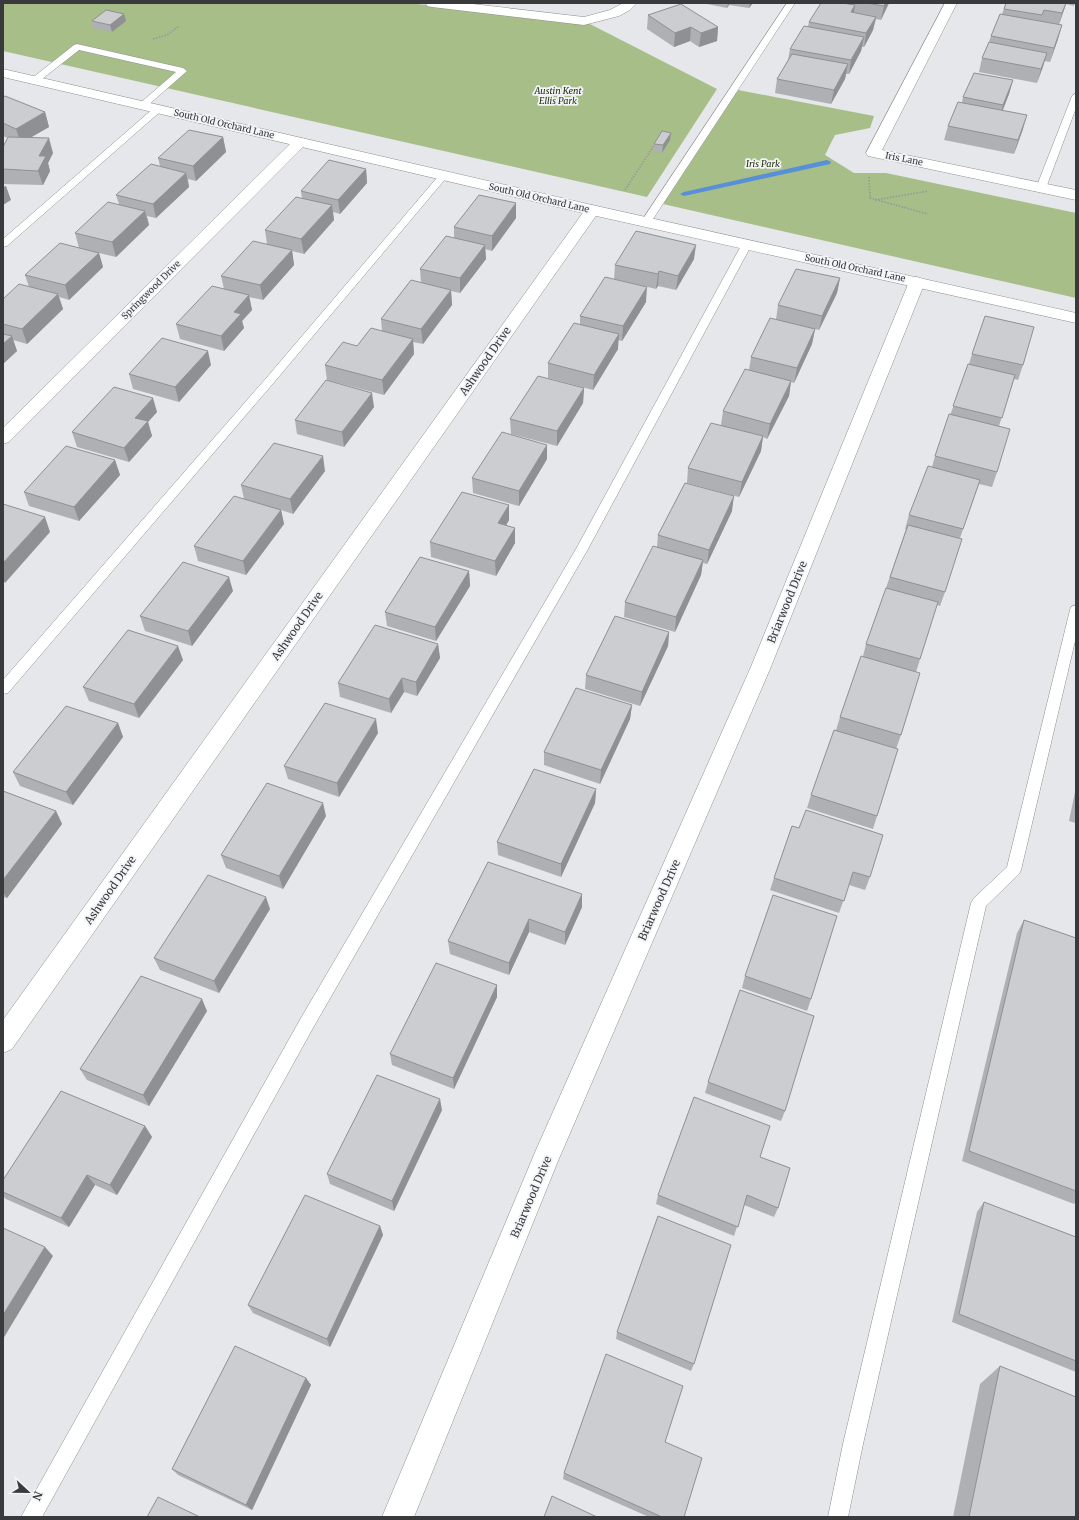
<svg xmlns="http://www.w3.org/2000/svg" width="1079" height="1520" viewBox="0 0 1079 1520" font-family="Merriweather,serif">
  <rect width="100%" height="100%" fill="#e5e7ea"/>
  <g fill="#a7be88">
    <polygon points="3,3 408,3 584,21 717,89 647,197 3,51"/>
    <polygon points="738,90 874,116 870,128 835,135 825,155 854,173 886,173 1076,213 1076,298 663,204"/>
  </g>
  <g fill="none" stroke-linecap="round" stroke-linejoin="round">
    <polygon fill="#578fd8" fill-rule="evenodd" points="827,160 831,162 830,164 684,196 680,194 684,192"/>
    <defs>
      <g id="lane">
        <polygon points="787,3 795,3 651,222 646,225 643,224 641,222"/>
        <polygon points="77,44 183,68 187,71 145,108 139,108 138,106 139,104 176,72 79,50 37,83 31,83 30,81 31,79 74,45"/>
        <polygon points="1076,93 1076,108 1046,188 1044,190 1038,190 1036,188 1072,96"/>
        <polygon points="158,106 161,107 162,109 161,111 7,246 3,247 3,239 155,107"/>
        <polygon points="444,172 449,175 447,177 276,380 8,693 3,694 3,680 268,376 441,173"/>
        <polygon points="747,241 752,244 588,549 313,1028 42,1517 21,1517 301,1018 576,549 742,244"/>
        <polygon points="1076,605 1076,637 1021,870 1019,874 986,906 863,1444 848,1517 828,1517 843,1444 971,903 974,898 1007,867 1070,610 1071,607"/>
      </g>
      <g id="street">
        <polygon points="426,3 464,3 584,17 610,10 623,3 637,3 630,10 619,16 584,25 432,7 427,6"/>
        <polygon points="945,3 957,3 882,150 1076,190 1076,200 873,157 868,156 866,153"/>
        <polygon points="300,138 305,139 307,142 305,145 9,442 3,444 3,428 295,139"/>
        <polygon points="592,205 597,207 600,210 12,1049 3,1053 3,1020 587,207"/>
        <polygon points="917,277 923,279 925,282 770,669 558,1161 414,1517 382,1517 536,1150 750,669 909,282 911,279"/>
      </g>
      <polygon id="secondary" points="3,69 592,205 1076,313 1076,323 592,215 3,77"/>
    </defs>
    <use href="#lane" stroke="#8d8f92" stroke-width="1"/>
    <use href="#street" stroke="#8d8f92" stroke-width="1"/>
    <use href="#secondary" stroke="#8d8f92" stroke-width="1"/>
    <g stroke="#969799" stroke-width="1.5" stroke-dasharray="1.5 1.5" stroke-linecap="butt">
      <polyline points="153,39 167,35 179,26"/>
      <polyline points="869,177 870,198 928,214"/>
      <polyline points="625,190 655,144"/>
      <polyline points="875,200 928,191"/>
    </g>
    <use href="#lane" fill="#fff" fill-rule="evenodd"/>
    <use href="#street" fill="#fff" fill-rule="evenodd"/>
    <use href="#secondary" fill="#fff" fill-rule="evenodd"/>
  </g>
  <g fill="#afb0b3">
    <polygon points="702,3 753,3 749,8 729,5 727,8"/>
    <polygon points="821,3 889,3 881,20 876,19 873,30 864,47 862,47 861,51 849,74 846,74 845,79 831,104 775,93 777,79 788,60 790,49 808,26 809,22"/>
    <polygon points="1006,3 1075,3 1074,6 1066,4 1059,24 1058,39 1050,62 1044,61 1037,83 979,72 982,58 989,42 991,36 1002,14"/>
    <polygon points="648,15 718,27 717,41 699,47 690,41 674,47 647,29"/>
    <polygon points="92,21 126,21 112,32 93,28"/>
    <polygon points="1013,80 1009,94 1003,110 1023,129 1014,154 944,140 948,126 962,102 963,97"/>
    <polygon points="3,97 45,112 49,127 30,138 53,153 48,163 50,171 43,185 3,184 3,147 8,138 3,136"/>
    <polygon points="671,133 670,140 662,153 653,151 654,144"/>
    <polygon points="223,137 226,152 196,181 188,179 189,187 156,218 147,216 149,225 116,257 99,253 103,267 69,300 59,297 63,309 27,344 13,340 17,351 3,364 3,299 29,287 25,275 79,248 75,233 119,204 116,195 160,166 158,158"/>
    <polygon points="366,169 367,183 340,214 333,212 334,220 304,254 292,251 294,265 263,300 249,297 252,310 242,321 244,328 224,351 180,339 176,324 224,289 221,276 267,244 265,230 302,198 301,191"/>
    <polygon points="516,218 492,251 485,249 486,259 460,293 451,291 452,305 423,344 413,342 414,354 384,395 327,380 325,365 382,331 381,319 421,283 420,269 454,238 454,227"/>
    <polygon points="694,259 676,290 658,286 656,289 614,279 615,265"/>
    <polygon points="840,278 837,293 819,330 815,329 812,344 794,383 791,382 789,396 767,439 763,437 761,451 739,497 687,483 688,468 721,425 723,411 749,370 751,357 776,320 778,305"/>
    <polygon points="646,302 622,341 618,340 618,349 593,390 548,378 548,363 580,325 580,316"/>
    <polygon points="972,354 1023,365 1018,380 1014,379 999,426 997,472 992,487 979,484 960,538 945,592 940,606 937,605 916,672 901,735 896,749 877,816 873,829 807,808 811,795 836,730 840,717 863,656 866,644 886,588 906,529 905,529 909,515 932,467 935,456 969,364"/>
    <polygon points="211,365 179,402 133,389 129,374"/>
    <polygon points="584,388 583,403 557,446 511,434 510,419"/>
    <polygon points="374,407 344,447 297,434 295,420"/>
    <polygon points="157,412 148,422 152,436 129,462 77,447 72,432"/>
    <polygon points="547,445 547,459 519,506 473,493 472,478"/>
    <polygon points="115,460 120,475 79,521 29,506 24,492"/>
    <polygon points="325,471 293,514 281,510 284,524 246,575 198,561 194,546 244,499 241,485"/>
    <polygon points="509,505 509,520 506,526 515,528 515,543 496,576 431,557 430,542"/>
    <polygon points="732,511 707,564 703,563 701,575 675,632 624,617 625,602 657,547 658,535"/>
    <polygon points="469,571 470,586 436,641 387,626 385,612"/>
    <polygon points="233,591 192,646 145,631 140,616"/>
    <polygon points="669,632 668,646 640,706 585,689 586,675"/>
    <polygon points="438,644 440,658 417,696 404,692 391,713 340,697 338,683"/>
    <polygon points="183,660 139,718 89,701 83,687"/>
    <polygon points="632,705 630,719 600,784 544,765 544,752"/>
    <polygon points="118,723 123,737 73,805 20,786 13,772"/>
    <polygon points="378,733 339,797 288,779 284,766"/>
    <polygon points="1076,787 1076,823 1069,821"/>
    <polygon points="596,789 595,803 561,877 498,855 497,842"/>
    <polygon points="3,791 56,811 62,824 7,898 3,897"/>
    <polygon points="326,816 283,889 226,868 221,855"/>
    <polygon points="792,826 870,877 865,890 849,885 839,913 770,890 774,878"/>
    <polygon points="582,894 582,907 565,945 529,932 509,975 450,954 448,941"/>
    <polygon points="270,909 219,993 160,970 154,958"/>
    <polygon points="1024,920 1076,938 1076,1201 1074,1204 962,1161 1017,933"/>
    <polygon points="745,976 811,999 807,1011 742,988"/>
    <polygon points="497,985 497,997 454,1089 392,1065 390,1054"/>
    <polygon points="207,1011 149,1106 87,1080 80,1069"/>
    <polygon points="708,1082 785,1111 781,1121 705,1093"/>
    <polygon points="442,1110 394,1211 330,1184 327,1174"/>
    <polygon points="145,1126 152,1137 117,1195 95,1185 69,1227 6,1199 3,1196 3,1180"/>
    <polygon points="760,1157 778,1208 774,1217 744,1205 734,1236 656,1204 658,1195"/>
    <polygon points="984,1202 1076,1237 1076,1372 952,1322 977,1212"/>
    <polygon points="380,1226 383,1235 330,1347 253,1313 248,1305"/>
    <polygon points="617,1332 694,1364 691,1371 616,1339"/>
    <polygon points="1000,1366 1076,1517 953,1517 980,1384"/>
    <polygon points="306,1378 311,1385 252,1510 178,1475 172,1469"/>
    <polygon points="665,1442 684,1517 649,1517 563,1479 564,1473"/>
  </g>
  <g fill="#8e9092">
    <polygon points="728,3 730,3 729,5 727,8"/>
    <polygon points="750,3 753,3 749,8"/>
    <polygon points="885,3 889,3 881,20 884,6"/>
    <polygon points="1066,3 1064,10 1058,27 1062,13"/>
    <polygon points="855,5 853,19 851,12"/>
    <polygon points="124,14 126,21 112,32 110,25"/>
    <polygon points="876,17 873,30 864,47 866,33"/>
    <polygon points="1062,25 1058,39 1050,62 1054,48"/>
    <polygon points="691,27 690,41 674,47 675,33"/>
    <polygon points="718,27 717,41 699,47 701,33"/>
    <polygon points="864,37 861,51 849,74 851,60"/>
    <polygon points="1047,53 1043,67 1037,83 1041,69"/>
    <polygon points="848,64 845,79 831,104 834,90"/>
    <polygon points="1013,80 1009,94 999,119 1003,105"/>
    <polygon points="45,112 49,127 21,143 16,129"/>
    <polygon points="1027,115 1023,129 1014,154 1018,140"/>
    <polygon points="671,133 670,140 662,153 663,145"/>
    <polygon points="223,137 226,152 196,181 193,166"/>
    <polygon points="49,138 53,153 48,163 50,171 43,185 38,171 39,156"/>
    <polygon points="366,169 367,183 340,214 338,200"/>
    <polygon points="186,173 189,187 156,218 153,204"/>
    <polygon points="6,186 11,200 3,205 3,187"/>
    <polygon points="516,203 516,218 492,251 492,236"/>
    <polygon points="332,205 334,220 304,254 301,239"/>
    <polygon points="145,211 149,225 116,257 112,242"/>
    <polygon points="485,245 486,259 460,293 460,278"/>
    <polygon points="696,245 694,259 676,290 678,276"/>
    <polygon points="292,250 294,265 263,300 260,285"/>
    <polygon points="99,253 103,267 69,300 65,285"/>
    <polygon points="659,271 658,286 656,289 658,274"/>
    <polygon points="840,278 837,293 819,330 822,316"/>
    <polygon points="647,287 646,302 622,341 623,326"/>
    <polygon points="451,290 452,305 423,344 421,329"/>
    <polygon points="58,294 63,309 27,344 22,329"/>
    <polygon points="249,295 252,310 242,321 244,328 224,351 221,336 234,312"/>
    <polygon points="815,329 812,344 794,383 797,368"/>
    <polygon points="619,334 618,349 593,390 594,375"/>
    <polygon points="12,336 17,351 3,364 3,344"/>
    <polygon points="413,339 414,354 384,395 382,380"/>
    <polygon points="208,351 211,365 179,402 175,387"/>
    <polygon points="791,381 789,396 767,439 770,424"/>
    <polygon points="584,388 583,403 557,446 557,431"/>
    <polygon points="372,393 374,407 344,447 342,432"/>
    <polygon points="153,398 157,412 148,422 152,436 129,462 124,448 135,418"/>
    <polygon points="763,436 761,451 739,497 742,482"/>
    <polygon points="547,445 547,459 519,506 519,491"/>
    <polygon points="323,456 325,471 293,514 290,499"/>
    <polygon points="115,460 120,475 79,521 74,507"/>
    <polygon points="734,496 732,511 707,564 709,550"/>
    <polygon points="509,505 509,520 498,538 498,523"/>
    <polygon points="281,510 284,524 246,575 243,561"/>
    <polygon points="45,517 50,532 5,583 3,580 3,563"/>
    <polygon points="515,528 515,543 496,576 495,561"/>
    <polygon points="703,560 701,575 675,632 676,617"/>
    <polygon points="469,571 470,586 436,641 435,627"/>
    <polygon points="229,577 233,591 192,646 188,631"/>
    <polygon points="669,632 668,646 640,706 642,692"/>
    <polygon points="438,644 440,658 417,696 416,682"/>
    <polygon points="178,646 183,660 139,718 134,704"/>
    <polygon points="402,678 404,692 391,713 389,699"/>
    <polygon points="632,705 630,719 600,784 601,770"/>
    <polygon points="376,719 378,733 339,797 337,783"/>
    <polygon points="118,723 123,737 73,805 66,792"/>
    <polygon points="596,789 595,803 561,877 561,864"/>
    <polygon points="323,803 326,816 283,889 279,876"/>
    <polygon points="56,811 62,824 7,898 3,892 3,880"/>
    <polygon points="582,894 582,907 565,945 565,932"/>
    <polygon points="266,897 270,909 219,993 214,981"/>
    <polygon points="529,919 529,932 509,975 509,963"/>
    <polygon points="497,985 497,997 454,1089 453,1078"/>
    <polygon points="202,999 207,1011 149,1106 143,1095"/>
    <polygon points="440,1099 442,1110 394,1211 392,1201"/>
    <polygon points="145,1126 152,1137 117,1195 110,1185"/>
    <polygon points="87,1175 95,1185 69,1227 61,1218"/>
    <polygon points="380,1226 383,1235 330,1347 327,1339"/>
    <polygon points="45,1247 53,1256 3,1339 3,1315"/>
    <polygon points="306,1378 311,1385 252,1510 246,1505"/>
  </g>
  <g fill="#cbcdd0" stroke="#8e9092">
    <polygon points="821,3 842,3 855,5 851,12 876,17 866,33 809,22"/>
    <polygon points="867,3 885,3 884,6"/>
    <polygon points="1006,3 1066,3 1062,13 1044,10 1042,15 1004,9"/>
    <polygon points="681,4 718,27 701,33 691,27 675,33 648,15"/>
    <polygon points="106,10 124,14 110,25 92,21"/>
    <polygon points="1000,14 1062,25 1054,48 991,36"/>
    <polygon points="804,26 864,37 851,60 790,49"/>
    <polygon points="989,42 1047,53 1041,69 982,58"/>
    <polygon points="792,54 848,64 834,90 777,79"/>
    <polygon points="974,73 1013,80 1003,105 963,97"/>
    <polygon points="5,96 45,112 16,129 3,123 3,97"/>
    <polygon points="958,102 1027,115 1018,140 948,126"/>
    <polygon points="189,130 223,137 193,166 158,158"/>
    <polygon points="662,131 671,133 663,145 654,144"/>
    <polygon points="8,137 49,138 39,156 46,156 38,171 3,169 3,147"/>
    <polygon points="329,160 366,169 338,200 301,191"/>
    <polygon points="151,164 186,173 153,204 116,195"/>
    <polygon points="479,195 516,203 492,236 454,227"/>
    <polygon points="296,197 332,205 301,239 265,230"/>
    <polygon points="108,202 145,211 112,242 75,233"/>
    <polygon points="636,231 696,245 678,276 659,271 658,274 615,265"/>
    <polygon points="446,236 485,245 460,278 420,269"/>
    <polygon points="253,241 292,250 260,285 221,276"/>
    <polygon points="60,243 99,253 65,285 25,275"/>
    <polygon points="796,269 840,278 822,316 778,305"/>
    <polygon points="605,277 647,287 623,326 580,316"/>
    <polygon points="411,280 451,290 421,329 381,319"/>
    <polygon points="19,284 58,294 22,329 3,324 3,299"/>
    <polygon points="212,286 249,295 234,312 241,314 221,336 176,324"/>
    <polygon points="985,316 1034,327 1023,365 972,354"/>
    <polygon points="770,318 815,329 797,368 751,357"/>
    <polygon points="574,323 619,334 594,375 548,363"/>
    <polygon points="371,328 413,339 382,380 325,365 343,342 357,346"/>
    <polygon points="3,334 12,336 3,344"/>
    <polygon points="162,338 208,351 175,387 129,374"/>
    <polygon points="968,364 1015,375 1002,418 953,406"/>
    <polygon points="745,369 791,381 770,424 723,411"/>
    <polygon points="538,376 584,388 557,431 510,419"/>
    <polygon points="326,380 372,393 342,432 295,420"/>
    <polygon points="114,387 153,398 135,418 148,421 124,448 72,432"/>
    <polygon points="949,414 1010,429 997,472 935,456"/>
    <polygon points="711,423 763,436 742,482 688,468"/>
    <polygon points="502,432 547,445 519,491 472,478"/>
    <polygon points="274,443 323,456 290,499 241,485"/>
    <polygon points="66,446 115,460 74,507 24,492"/>
    <polygon points="928,466 980,480 963,529 909,515"/>
    <polygon points="685,483 734,496 709,550 658,535"/>
    <polygon points="462,492 509,505 498,523 515,528 495,561 430,542"/>
    <polygon points="234,496 281,510 243,561 194,546"/>
    <polygon points="3,504 45,517 3,563"/>
    <polygon points="908,525 962,539 945,592 890,577"/>
    <polygon points="653,546 703,560 676,617 625,602"/>
    <polygon points="420,557 469,571 435,627 385,612"/>
    <polygon points="183,562 229,577 188,631 140,616"/>
    <polygon points="886,588 938,602 920,659 866,644"/>
    <polygon points="615,616 669,632 642,692 586,675"/>
    <polygon points="375,625 438,644 416,682 402,678 389,699 338,683"/>
    <polygon points="128,630 178,646 134,704 83,687"/>
    <polygon points="861,656 920,673 901,735 840,717"/>
    <polygon points="576,688 632,705 601,770 544,752"/>
    <polygon points="325,703 376,719 337,783 284,766"/>
    <polygon points="66,706 118,723 66,792 13,772"/>
    <polygon points="834,730 898,749 877,816 811,795"/>
    <polygon points="534,769 596,789 561,864 497,842"/>
    <polygon points="267,783 323,803 279,876 221,855"/>
    <polygon points="3,791 56,811 3,880"/>
    <polygon points="806,810 883,835 870,877 853,872 844,901 774,878 792,826 799,828"/>
    <polygon points="488,862 582,894 565,932 529,919 509,963 448,941"/>
    <polygon points="208,875 266,897 214,981 154,958"/>
    <polygon points="773,895 837,916 811,999 745,976"/>
    <polygon points="1024,920 1076,938 1076,1191 969,1151"/>
    <polygon points="436,963 497,985 453,1078 390,1054"/>
    <polygon points="141,976 202,999 143,1095 80,1069"/>
    <polygon points="740,990 814,1016 785,1111 708,1082"/>
    <polygon points="377,1075 440,1099 392,1201 327,1174"/>
    <polygon points="61,1091 145,1126 110,1185 87,1175 61,1218 3,1192 3,1180"/>
    <polygon points="694,1097 770,1126 760,1157 790,1168 778,1208 747,1195 738,1227 658,1195"/>
    <polygon points="305,1195 380,1226 327,1339 248,1305"/>
    <polygon points="984,1202 1076,1237 1076,1361 959,1314"/>
    <polygon points="658,1216 731,1245 694,1364 617,1332"/>
    <polygon points="3,1228 45,1247 3,1315"/>
    <polygon points="235,1346 306,1378 246,1505 172,1469"/>
    <polygon points="606,1354 683,1386 665,1442 702,1458 684,1517 662,1517 564,1473"/>
    <polygon points="1000,1366 1076,1397 1076,1517 969,1517"/>
    <polygon points="552,1496 597,1517 544,1517"/>
    <polygon points="158,1497 200,1517 147,1517"/>
  </g>
  <g text-anchor="middle" stroke-width="3.5" stroke-linejoin="round" paint-order="stroke">
    <g font-size="9" font-style="italic" fill="#23300a" stroke="#f2f4f8">
      <text x="558" y="94">Austin Kent<tspan x="558" dy="10">Ellis Park</tspan></text>
      <text x="763" y="167">Iris Park</text>
    </g>
    <g font-size="9" fill="#393a3b" stroke="#f2f4f8">
      <text transform="translate(224 124) rotate(13)" y="3">South Old Orchard Lane</text>
      <text transform="translate(904 159) rotate(11)" y="3">Iris Lane</text>
      <text transform="translate(539 198) rotate(13)" y="3">South Old Orchard Lane</text>
      <text transform="translate(855 268) rotate(12)" y="3">South Old Orchard Lane</text>
      <text transform="translate(151 290) rotate(-45)" y="3">Springwood Drive</text>
    </g>
    <g font-size="11" fill="#393a3b" stroke="#f2f4f8">
      <text transform="translate(485 361) rotate(-55)" y="4">Ashwood Drive</text>
      <text transform="translate(787 602) rotate(-68)" y="4">Briarwood Drive</text>
      <text transform="translate(297 626) rotate(-55)" y="4">Ashwood Drive</text>
      <text transform="translate(110 890) rotate(-55)" y="4">Ashwood Drive</text>
      <text transform="translate(659 900) rotate(-66)" y="4">Briarwood Drive</text>
      <text transform="translate(531 1197) rotate(-67)" y="4">Briarwood Drive</text>
    </g>
  </g>
  <rect width="1079" height="1520" fill="none" stroke="#393a3b" stroke-width="8"/>
  <g transform="translate(28 1492) rotate(112)" stroke="#f2f4f8" stroke-width="3" paint-order="stroke">
  <path d="M0-3L7 15L0 10L-7 15Z" fill="#393a3b"/>
  <text y="-6" font-size="11" font-weight="bold" text-anchor="middle" fill="#393a3b">N</text>
  </g>
</svg>
